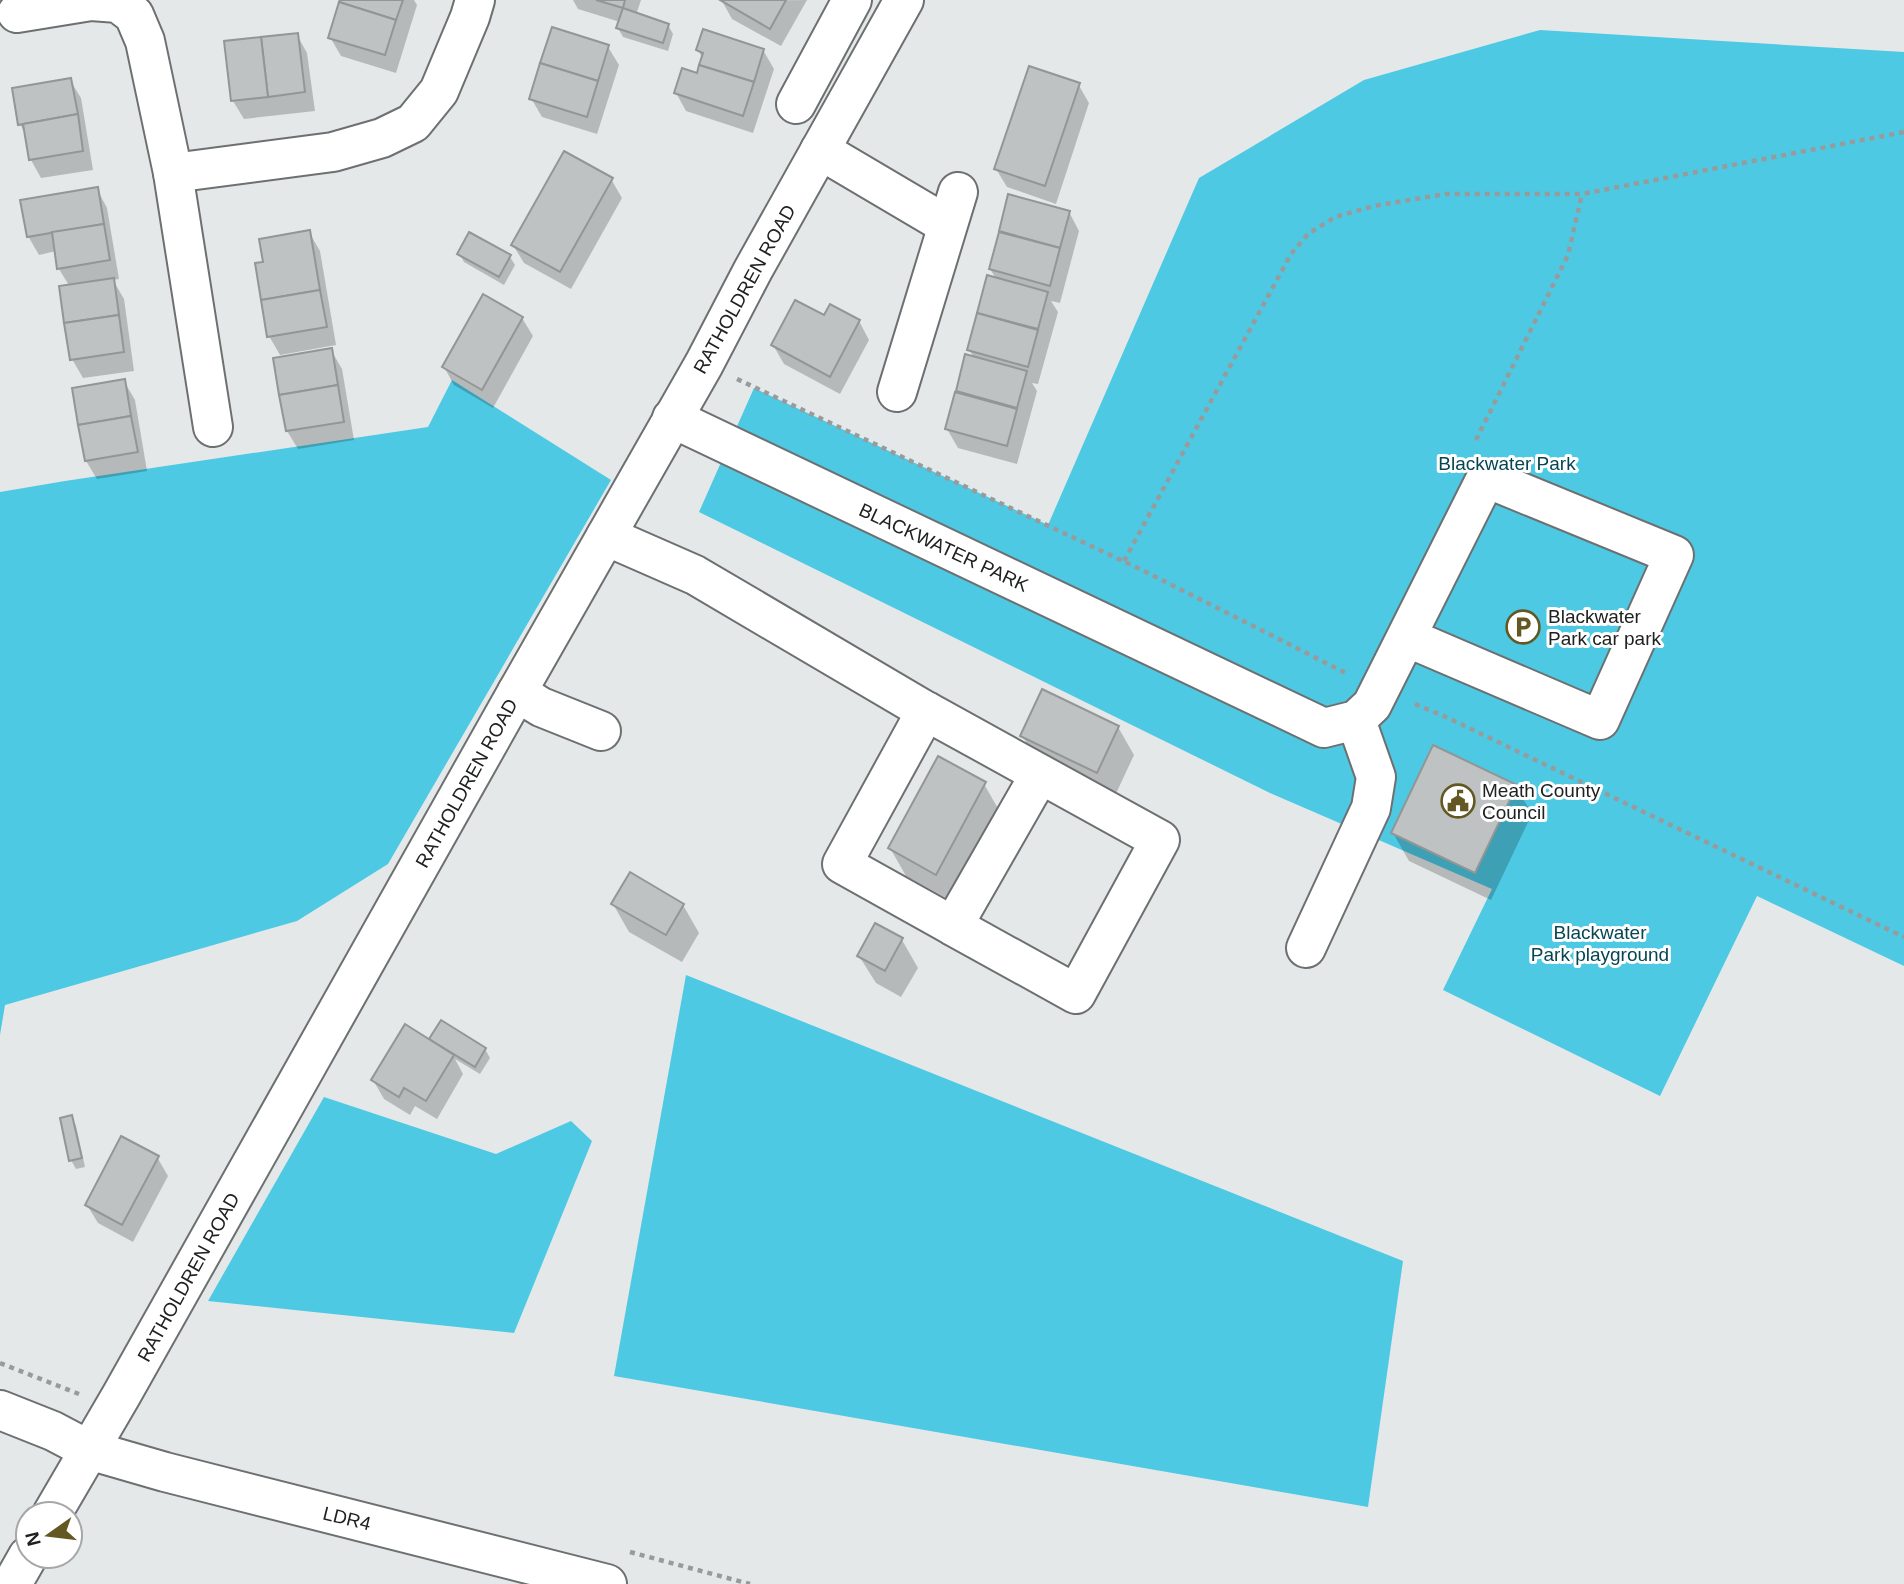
<svg xmlns="http://www.w3.org/2000/svg" width="1904" height="1584" viewBox="0 0 1904 1584" font-family="Helvetica,sans-serif">
  <rect width="100%" height="100%" fill="#e4e8e8"/>
  <g fill="#4dc9e3">
    <polygon points="1540,30 1904,52 1904,966 1757,896 1660,1096 1443,990 1492,889 1270,793 699,512 754,388 1048,525 1199,178 1364,80"/>
    <polygon points="452,380 611,480 388,864 297,921 5,1005 0,1035 0,492 65,481 428,427"/>
    <polygon points="686,975 1403,1261 1368,1507 614,1376"/>
    <polygon points="324,1097 496,1154 571,1121 592,1141 514,1333 208,1301"/>
  </g>
  <g fill="#0003">
    <polygon points="342,0 414,0 417,5 396,73 341,56 330,37"/>
    <polygon points="573,0 641,0 636,15 668,25 673,34 668,51 623,37 618,28 620,22 578,9"/>
    <polygon points="807,0 781,46 732,19 722,1"/>
    <polygon points="297,35 307,53 315,111 244,119 233,101"/>
    <polygon points="608,47 619,65 597,134 542,117 531,98"/>
    <polygon points="698,50 763,50 774,69 753,133 686,111 676,93 698,75 703,59"/>
    <polygon points="70,80 81,98 93,170 41,178 31,160 26,135 20,124"/>
    <polygon points="1078,84 1089,103 1056,204 1007,187 996,169"/>
    <polygon points="611,179 622,198 571,289 524,263 513,245"/>
    <polygon points="97,189 107,208 119,279 113,280 124,299 134,371 83,378 72,359 70,287 59,269 56,251 39,255 28,236"/>
    <polygon points="1010,196 1069,212 1079,231 1060,303 1051,301 1058,312 1038,384 1032,383 1037,391 1017,464 958,448 947,429 967,356 974,358 969,349 988,278 997,280 990,269"/>
    <polygon points="309,232 320,251 336,345 280,355 269,336 265,263"/>
    <polygon points="470,234 510,257 515,265 504,285 464,262 459,253"/>
    <polygon points="522,318 533,336 493,408 454,385 444,367"/>
    <polygon points="825,318 859,321 869,340 840,394 784,364 773,345"/>
    <polygon points="331,350 342,369 354,440 298,449 287,431"/>
    <polygon points="124,381 135,400 147,471 97,479 86,461"/>
    <polygon points="1118,727 1134,755 1113,800 1038,763 1022,735"/>
    <polygon points="984,784 1000,812 952,901 906,876 890,848"/>
    <polygon points="1516,787 1532,814 1491,900 1409,861 1393,833"/>
    <polygon points="613,904 683,905 699,933 682,962 629,932"/>
    <polygon points="902,940 918,968 901,997 876,983 859,956"/>
    <polygon points="441,1023 485,1049 490,1058 480,1074 455,1059 463,1074 437,1119 415,1106 410,1115 384,1099 373,1080 430,1042"/>
    <polygon points="71,1117 76,1126 85,1167 76,1169 71,1160"/>
    <polygon points="157,1157 168,1176 133,1242 98,1223 87,1205"/>
  </g>
  <g fill="#bec2c2" stroke="#929695" stroke-width="2">
    <polygon points="340,0 403,0 396,20 339,2"/>
    <polygon points="596,0 625,0 623,8"/>
    <polygon points="720,0 786,0 770,29"/>
    <polygon points="339,2 396,20 385,55 328,38"/>
    <polygon points="623,8 669,24 663,43 616,28"/>
    <polygon points="552,27 609,45 598,81 540,63"/>
    <polygon points="703,29 764,49 754,82 699,65 703,53 696,50"/>
    <polygon points="298,33 305,92 268,97 261,37"/>
    <polygon points="261,37 268,97 231,101 224,41"/>
    <polygon points="540,63 598,81 587,117 529,99"/>
    <polygon points="699,65 754,82 743,116 674,93 682,68 697,73"/>
    <polygon points="1029,66 1080,83 1045,186 994,169"/>
    <polygon points="71,78 78,114 18,125 12,88"/>
    <polygon points="78,114 83,151 29,160 23,124"/>
    <polygon points="564,151 613,178 560,272 511,245"/>
    <polygon points="98,187 104,224 27,237 20,200"/>
    <polygon points="1008,194 1070,211 1060,248 999,231"/>
    <polygon points="104,224 110,260 57,269 52,232"/>
    <polygon points="310,230 320,290 261,300 255,263 263,262 259,239"/>
    <polygon points="469,232 511,255 499,277 457,254"/>
    <polygon points="999,232 1060,248 1050,286 989,269"/>
    <polygon points="987,275 1048,292 1038,329 977,313"/>
    <polygon points="114,278 119,315 64,323 59,286"/>
    <polygon points="320,290 327,327 267,337 261,300"/>
    <polygon points="483,294 523,317 482,390 442,367"/>
    <polygon points="795,300 824,315 830,304 860,320 830,377 771,345"/>
    <polygon points="977,313 1038,330 1028,367 967,350"/>
    <polygon points="119,315 124,352 70,360 64,323"/>
    <polygon points="332,348 338,385 279,395 273,358"/>
    <polygon points="965,354 1027,371 1017,408 956,391"/>
    <polygon points="125,379 131,416 78,425 72,388"/>
    <polygon points="338,385 344,422 286,431 279,395"/>
    <polygon points="955,392 1017,409 1007,446 945,429"/>
    <polygon points="131,416 138,452 85,461 78,425"/>
    <polygon points="1042,689 1119,726 1097,773 1020,736"/>
    <polygon points="1433,745 1517,785 1475,873 1391,833"/>
    <polygon points="938,756 986,782 936,875 888,848"/>
    <polygon points="630,872 684,904 666,935 611,904"/>
    <polygon points="875,923 903,938 885,971 857,956"/>
    <polygon points="441,1020 486,1048 475,1067 429,1039"/>
    <polygon points="405,1024 454,1055 426,1101 404,1088 399,1097 371,1080"/>
    <polygon points="72,1115 82,1158 69,1161 60,1118"/>
    <polygon points="121,1136 159,1156 122,1225 85,1205"/>
  </g>
  <g fill="none" stroke-linecap="round" stroke-linejoin="round">
    <defs>
      <g id="minor">
        <polyline points="17,13 91,1 118,3 134,15 145,41 173,173 213,427"/>
        <polyline points="796,104 852,0"/>
        <polyline points="820,150 947,225"/>
        <polyline points="173,173 333,152 382,138 413,123 439,91 470,17 475,0"/>
        <polyline points="897,392 958,192"/>
        <polyline points="672,418 1324,728 1356,720 1372,705 1486,478 1674,555 1600,720 1406,637"/>
        <polyline points="606,536 695,575 926,711 1160,840 1076,994 953,926 1040,774"/>
        <polyline points="517,692 541,707 601,731"/>
        <polyline points="926,711 842,864 953,926"/>
        <polyline points="1306,948 1371,808 1376,777 1356,720"/>
        <polyline points="0,1410 53,1431 89,1450 165,1472 607,1584"/>
        <polyline points="52,1514 122,1394 517,692 704,364 753,270 904,0"/>
        <polyline points="12,1584 28,1556"/>
      </g>
    </defs>
    <use href="#minor" stroke="#6d7071" stroke-width="42"/>
    <g stroke="#989b9b" stroke-width="4.5" stroke-dasharray="5 5" stroke-linecap="butt">
      <polyline points="737,379 1142,570 1346,673"/>
      <polyline points="1476,440 1568,255 1582,194"/>
      <polyline points="1124,561 1291,254 1308,234 1335,217 1374,206 1445,194 1582,194 1904,132"/>
      <polyline points="1415,704 1446,717 1904,937"/>
      <polyline points="0,1363 79,1394"/>
      <polyline points="630,1552 750,1584"/>
    </g>
    <use href="#minor" stroke="#fff" stroke-width="38"/>
  </g>
  <defs>
    <symbol id="parking-ring" viewBox="-11 -11 22 22"><circle r="9.5" fill="#fff" stroke="#635723" stroke-width="1.5"/><path d="M-3.5-5.5H1a3.5 3.5 0 0 1 0 7H-1V5.5H-3.5ZM-1-3.4V-.6H.8a1.4 1.4 0 0 0 0-2.8Z" fill="#635723"/></symbol>
    <symbol id="civic-ring" viewBox="-11 -11 22 22"><circle r="9.5" fill="#fff" stroke="#635723" stroke-width="1.5"/><path d="M-.6-6.5H3V-4.5H.6V-3L4-1V1h2V6H-6V1h2V-1L-.6-3ZM-1.2 2.5V6h2.4V2.5Z" fill="#635723"/></symbol>
  </defs>
  <g fill-rule="evenodd">
    <use href="#parking-ring" x="1504" y="608" width="38" height="38"/>
    <use href="#civic-ring" x="1439" y="782" width="38" height="38"/>
  </g>
  <g text-anchor="middle" stroke-width="6" stroke-linejoin="round" paint-order="stroke">
    <g font-size="19" fill="#202222" stroke="#fff">
      <text transform="translate(744 289) rotate(-61)" y="7">RATHOLDREN ROAD</text>
      <text transform="translate(944 547) rotate(25)" y="7">BLACKWATER PARK</text>
      <text transform="translate(466 783) rotate(-61)" y="7">RATHOLDREN ROAD</text>
      <text transform="translate(188 1277) rotate(-61)" y="7">RATHOLDREN ROAD</text>
      <text transform="translate(347 1518) rotate(14)" y="7">LDR4</text>
    </g>
    <g font-size="19" fill="#054652" stroke="#fff">
      <text x="1507" y="470">Blackwater Park</text>
      <text x="1600" y="939">Blackwater<tspan x="1600" dy="22">Park playground</tspan></text>
    </g>
    <g font-size="19" fill="#202222" stroke="#fff" text-anchor="start">
      <text x="1548" y="623">Blackwater<tspan x="1548" dy="22">Park car park</tspan></text>
      <text x="1482" y="797">Meath County<tspan x="1482" dy="22">Council</tspan></text>
    </g>
  </g>
  <g transform="translate(49 1535) rotate(256)"><circle r="33" fill="#ffffff" stroke="#a6a7a7" stroke-width="2"/>
  <path d="M0-5L12 26L0 18L-12 26Z" fill="#635723"/>
  <text y="-10" font-size="19" font-weight="bold" text-anchor="middle" fill="#202222">N</text>
  </g>
</svg>
